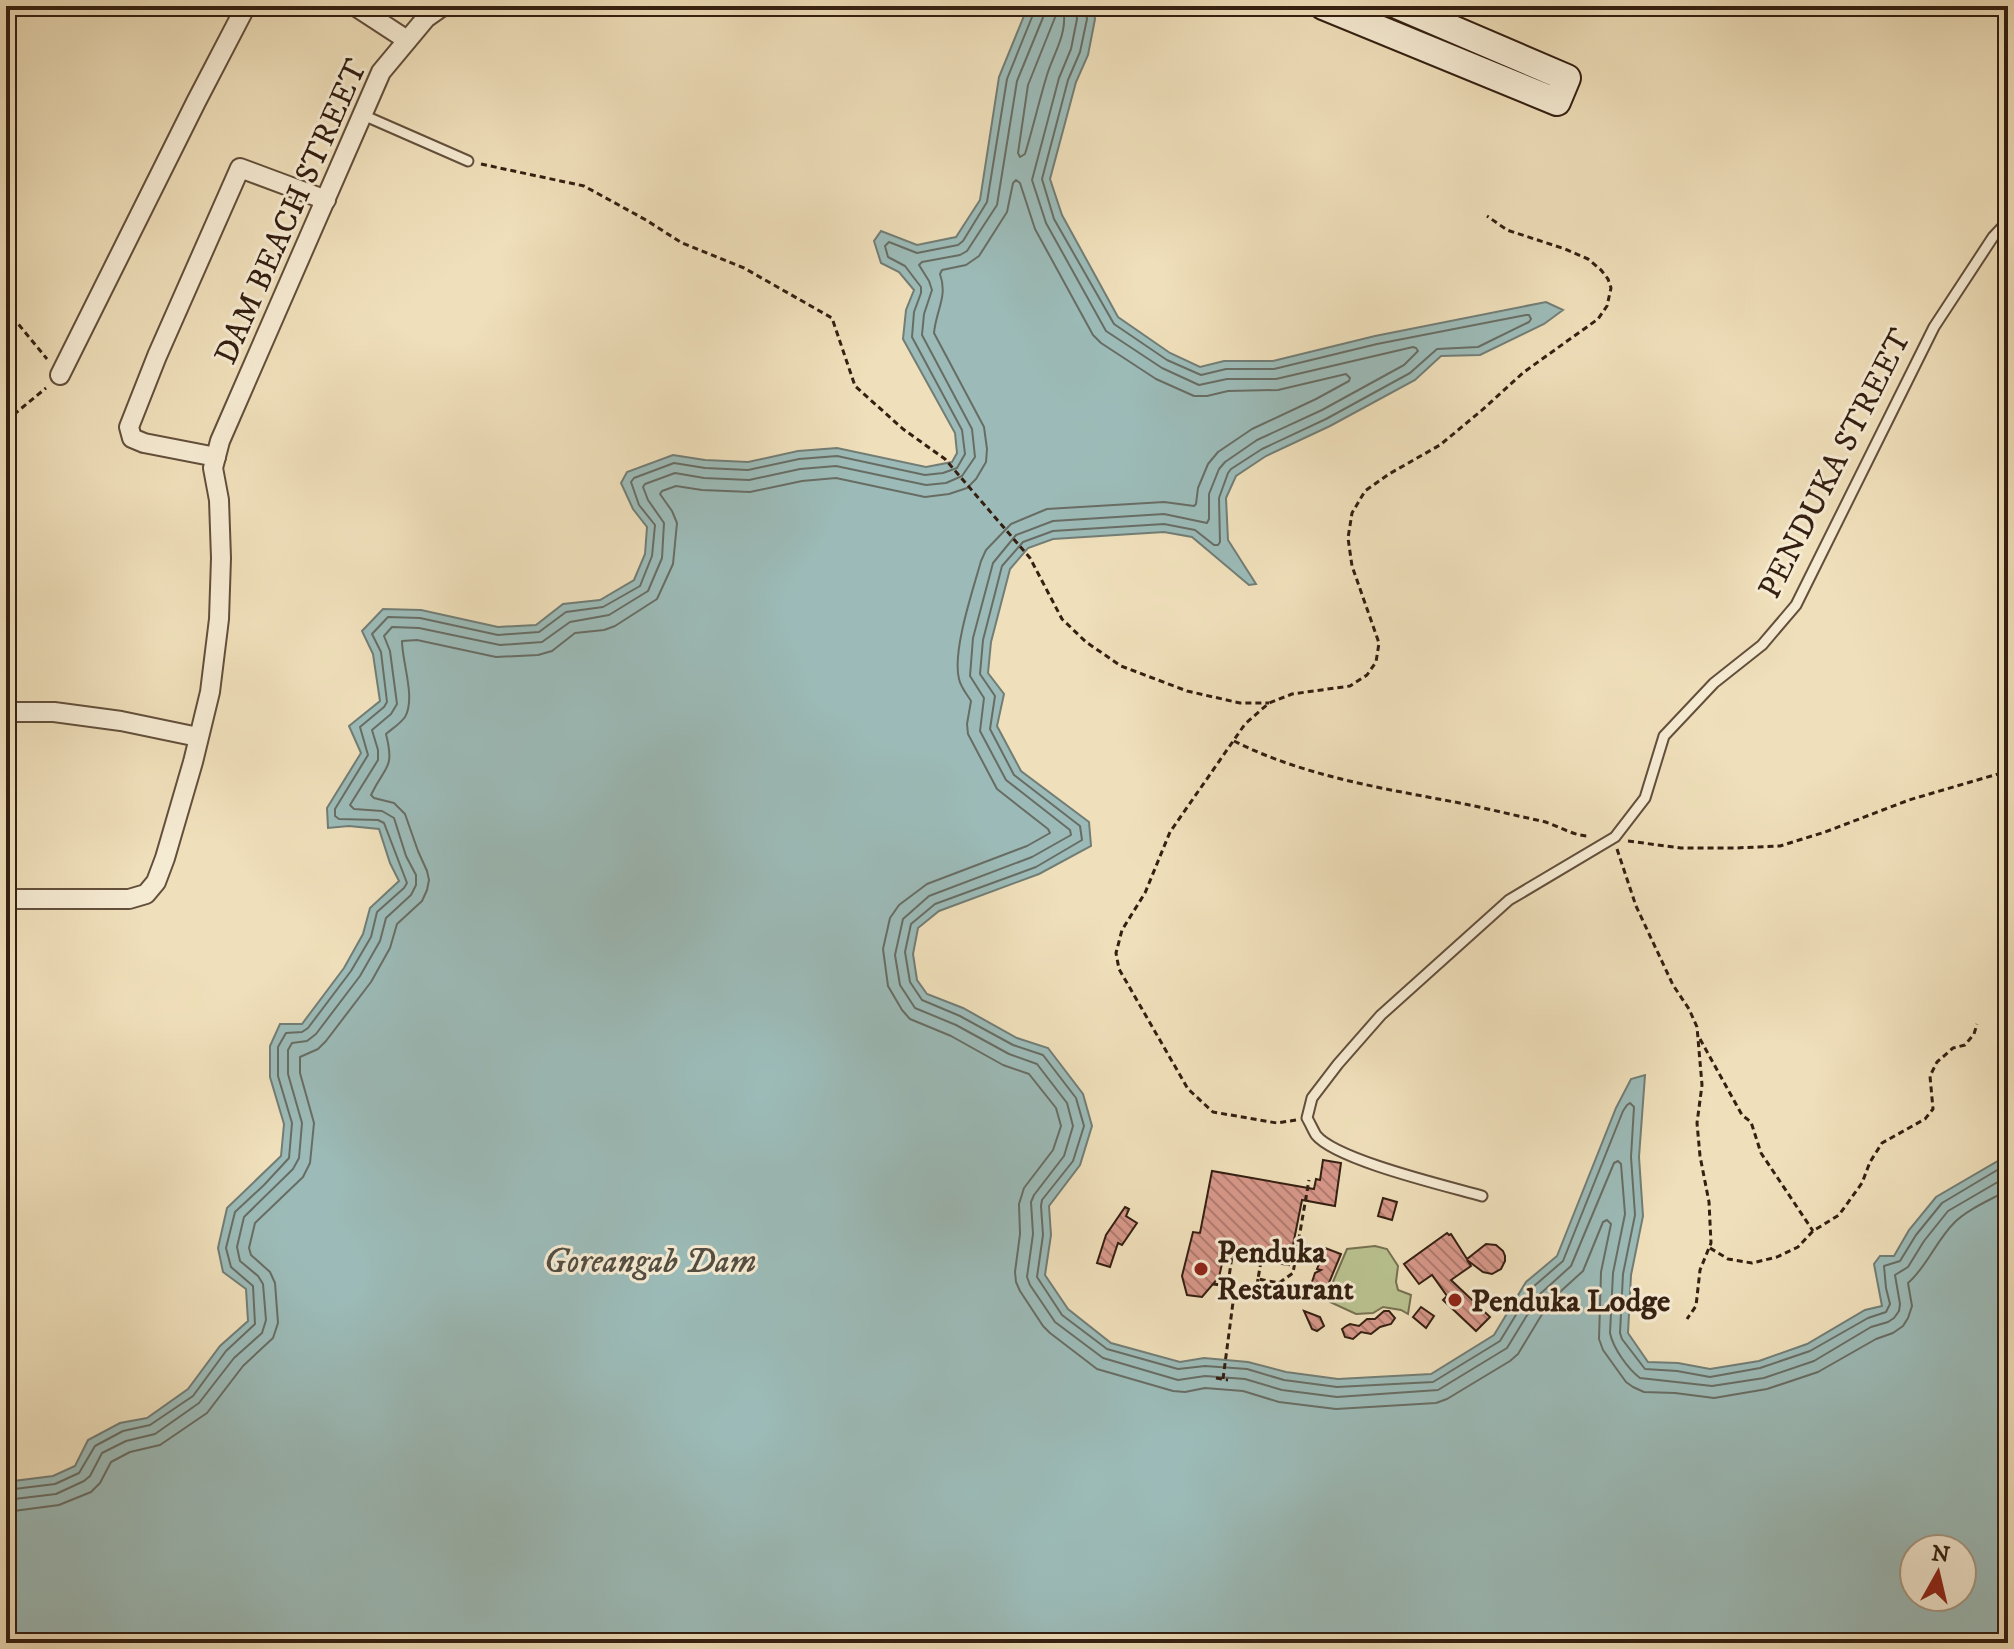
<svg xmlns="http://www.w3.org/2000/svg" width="2014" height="1649" viewBox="0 0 2014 1649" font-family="'IM FELL DW Pica',serif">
  <defs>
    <pattern id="building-back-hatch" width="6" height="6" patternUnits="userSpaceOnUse" patternTransform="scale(2)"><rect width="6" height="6" fill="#d79789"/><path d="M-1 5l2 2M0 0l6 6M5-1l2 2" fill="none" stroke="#af7b6f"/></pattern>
  </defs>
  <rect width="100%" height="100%" fill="#efdfba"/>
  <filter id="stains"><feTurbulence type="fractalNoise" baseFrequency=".0025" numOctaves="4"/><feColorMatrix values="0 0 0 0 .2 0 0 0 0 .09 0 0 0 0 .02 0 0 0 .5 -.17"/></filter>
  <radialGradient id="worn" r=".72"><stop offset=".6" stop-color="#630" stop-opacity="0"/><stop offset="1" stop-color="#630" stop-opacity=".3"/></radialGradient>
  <polygon fill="#b9c290" stroke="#767050" stroke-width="2" points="1375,1246 1387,1249 1398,1266 1396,1282 1398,1290 1411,1295 1408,1314 1401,1310 1383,1307 1373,1313 1356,1314 1330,1302 1333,1295 1329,1291 1347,1249"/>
  <path fill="#9cbbb8" stroke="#727d75" stroke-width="2" fill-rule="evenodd" d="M1028 6H1093L1095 19 1088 55 1076 82 1050 179 1062 215 1118 317 1170 353 1200 367 1224 361H1273L1375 336 1546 302 1563 310 1544 324 1480 355 1441 356 1415 380 1330 426 1266 456 1236 476 1226 498 1228 540 1256 584 1249 585 1192 537 1164 532 1053 539 1028 548 1010 569 991 642 988 673 1004 694 997 726 1021 771 1089 822 1091 846 1039 874 939 911 918 928 913 954 917 980 927 994 963 1008 1017 1038 1048 1048 1083 1094 1092 1126 1080 1165 1049 1206 1051 1235 1045 1275 1068 1309 1111 1343 1180 1362 1204 1358 1248 1362 1286 1372 1338 1379 1431 1374 1494 1335 1526 1282 1557 1256 1616 1108 1631 1079 1645 1075 1639 1157 1643 1216 1631 1275 1628 1333 1648 1362 1678 1363 1710 1369 1759 1361 1807 1344 1865 1310 1882 1306 1874 1264 1880 1256H1894L1909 1230 1936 1197 2001 1159 2008 1126V1643H6V1482L53 1476 75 1466 88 1440 120 1423 147 1418 188 1389 220 1346 248 1321 246 1289 223 1272 218 1248 227 1208 281 1156 284 1124 270 1077V1046L280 1024H302L344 968 363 934 370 908 399 881 390 863 379 829 349 826 328 828 327 808 361 753 349 726 380 701 373 654 362 631 383 609 421 610 498 627 536 625 563 604 600 600 634 580 645 554 647 527 633 509 621 483 627 472 673 455 705 460 748 462 798 451 837 448 926 467 952 462 957 453 955 433 903 339 906 310 914 290 899 272 881 263 874 241 881 231 917 245 956 237 980 200 999 77ZM1914 1549H1962V1597H1914Z"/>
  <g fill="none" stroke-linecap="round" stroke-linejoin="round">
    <g stroke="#686d64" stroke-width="2">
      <path d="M1075 6 1077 19 1071 49 1059 78 1032 180 1046 223 1106 331 1162 368 1199 385 1227 379H1276L1413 347 1416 348 1418 351 1404 365 1322 410 1257 440 1225 462 1219 469 1209 494V519L1207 523 1164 514 1053 521 1016 535 993 563 973 638 970 676 984 698 980 731 1006 780 1070 830 1071 835 1032 857 929 896 903 919 895 955 900 985 915 1008 956 1025 1009 1054 1037 1064 1067 1103 1073 1126 1064 1156 1034 1195 1031 1202 1033 1234 1027 1277 1030 1285 1055 1322 1103 1358 1178 1380 1205 1376 1245 1379 1282 1390 1337 1397 1438 1390 1507 1348 1540 1294 1571 1266 1614 1163 1618 1161 1621 1164 1625 1214 1613 1273 1610 1333C1613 1348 1628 1369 1640 1378L1712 1386 1764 1378 1814 1361 1871 1327 1888 1322 1894 1318 1899 1311 1900 1304 1895 1275 1908 1267 1924 1241 1948 1211 2008 1176"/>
      <polyline points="1085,6 1087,19 1080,52 1068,80 1042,179 1054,219 1114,324 1167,360 1201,375 1226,369 1274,369 1377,344 1526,315 1529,315 1531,319 1529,322 1478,347 1437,349 1410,373 1326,419 1262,449 1231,469 1228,473 1219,498 1220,542 1218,545 1214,545 1195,530 1164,524 1053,531 1023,542 1002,566 983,640 980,674 995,696 990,729 1014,775 1080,826 1082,840 1036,867 935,904 911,924 905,952 910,982 922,1000 960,1016 1013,1045 1043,1055 1076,1098 1084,1126 1073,1161 1042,1200 1041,1206 1043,1235 1037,1277 1062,1315 1107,1349 1178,1369 1205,1366 1247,1369 1284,1380 1337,1387 1433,1382 1500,1341 1533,1287 1563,1261 1623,1111 1627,1105 1630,1103 1634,1107 1631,1157 1635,1215 1623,1274 1620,1333 1622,1339 1645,1369 1677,1371 1710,1377 1760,1368 1810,1351 1868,1318 1886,1312 1890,1304 1886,1288 1884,1266 1900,1261 1916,1235 1942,1203 2004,1166 2008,1162"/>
      <path d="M1061 12 1064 14C1066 36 1053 55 1047 75 1039 101 1033 128 1025 154L1020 157 1018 153 1028 85 1056 15Z"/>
      <polyline points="6,1490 55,1484 79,1473 95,1446 123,1431 150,1425 193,1396 226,1351 255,1324 253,1286 231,1267 226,1248 235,1212 264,1185 289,1158 292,1123 278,1076 278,1047 286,1033 302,1032 308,1028 351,971 371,937 377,912 404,888 407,883 384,823 378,820 339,819 335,816 335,809 368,755 360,727 384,707 387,702 381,652 372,634 388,617 420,618 498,635 539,632 566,612 603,607 640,586 652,556 655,525 639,505 631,482 634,478 674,463 705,468 748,470 799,459 837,456 925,475 943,473 957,468 965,454 962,430 912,337 914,312 921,293 921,287 905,266 888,257 885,246 889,242 917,253 958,245 963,241 987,202 1007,79 1034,12 1035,6"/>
      <polyline points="6,1500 56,1494 84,1481 90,1476 102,1453 126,1441 155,1434 199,1403 234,1358 262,1333 266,1320 263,1284 258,1276 240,1261 237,1247 244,1217 293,1169 299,1158 302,1123 288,1074 288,1050 292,1043 307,1041 316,1034 360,976 380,941 386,918 411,895 416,885 416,875 406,856 394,818 382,811 354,809 350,805 378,760 378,750 372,730 391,714 397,704 390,651 384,636 392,627 419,628 500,645 542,642 570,622 609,615 648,591 662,558 664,523 648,500 643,487 645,484 675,473 704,478 749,480 800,469 836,466 926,485 946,483 962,476 975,457 972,429 922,335 924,314 932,290 929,281 919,265 922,262 960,255 967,251 997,205 1017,81 1044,15 1045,6"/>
      <path d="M6 1512 59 1505 91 1492 100 1483 111 1462 130 1452 160 1445 207 1413 243 1366 273 1338 278 1323 275 1283 270 1272 251 1255 249 1248 255 1223 303 1177 310 1163 314 1123 300 1073V1057L318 1049 326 1041 371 982 390 948 397 924 422 901 427 890 429 880 427 871 418 851 405 814 394 803 374 798 371 795C385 765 395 770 386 734 393 728 400 724 405 717 416 698 402 662 402 641L417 640 496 657 538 655 552 651 575 633 604 630 615 626 657 599 673 564 677 523 672 511 660 494 662 491 676 486 702 490 750 492 802 481 836 478 925 497 949 494 967 488 976 479 986 462 987 449 984 427 934 333C936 310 948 297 940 274L942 270 966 265 979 256 1007 212 1013 183 1016 180 1020 183 1035 229 1093 335 1101 343 1156 379 1194 396H1207L1228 391 1278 390 1346 374 1350 378 1349 381 1316 399 1252 429 1218 452 1208 464 1198 488 1196 504 1194 506 1164 502 1047 509 1011 524 986 550 981 561C973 590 952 651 959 679 961 688 967 694 971 701L967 724 968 734 997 789 1048 829 1050 833 1027 846 927 884 899 905 890 918 883 949 888 986 902 1010 910 1019 951 1036 1003 1065 1029 1074 1056 1108 1061 1126 1053 1150 1024 1188 1019 1204 1020 1234 1015 1272 1016 1282 1020 1291 1043 1326 1050 1333 1097 1369 1173 1391 1185 1392 1205 1388 1243 1391 1279 1402 1336 1409 1436 1403 1447 1399 1510 1361 1518 1354 1550 1301 1583 1271 1603 1222 1607 1220 1611 1224 1601 1272 1599 1339 1603 1350 1626 1382 1633 1387 1644 1392 1675 1393 1714 1398 1767 1389 1818 1372 1876 1339 1893 1333 1903 1326 1908 1318 1912 1306 1908 1283C1926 1268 1936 1241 1954 1223 1966 1210 1992 1199 2008 1190"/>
    </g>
  </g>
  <g fill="url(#building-back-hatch)" stroke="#341f11" stroke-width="2">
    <polygon points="1323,1160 1341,1163 1335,1206 1302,1200 1289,1265 1224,1255 1219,1277 1202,1297 1187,1295 1182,1276 1193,1232 1200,1233 1212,1171 1314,1189 1316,1179 1320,1180"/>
    <polygon points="1383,1198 1397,1202 1392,1220 1378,1216"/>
    <polygon points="1125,1207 1129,1209 1126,1216 1137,1223 1122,1245 1118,1243 1110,1267 1097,1263 1106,1235"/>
    <polygon points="1447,1233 1449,1235 1451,1234 1467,1259 1486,1244 1496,1245 1503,1251 1505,1256 1505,1261 1501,1269 1492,1274 1483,1272 1467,1260 1471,1266 1451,1280 1490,1317 1476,1331 1443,1300 1447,1296 1432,1275 1419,1284 1404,1264"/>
    <polygon points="1325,1248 1341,1254 1326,1290 1311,1285 1315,1273 1321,1270 1317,1269"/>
    <polygon points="1421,1307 1434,1316 1426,1328 1413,1317"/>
    <polygon points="1304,1311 1320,1317 1324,1326 1317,1331 1312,1329"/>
    <polygon points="1384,1311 1389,1311 1395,1318 1391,1324 1380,1327 1371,1334 1361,1332 1353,1339 1345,1337 1342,1329 1346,1326 1350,1324 1359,1326 1367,1319 1375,1319"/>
  </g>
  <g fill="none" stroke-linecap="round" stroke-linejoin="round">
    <defs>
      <g id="lane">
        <polyline points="363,115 468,161"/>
        <path d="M1482 1196C1447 1186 1336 1160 1316 1135 1313 1130 1310 1123 1307 1118L1312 1098 1338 1064 1381 1015 1509 900 1615 837 1645 798 1664 736 1714 683 1762 645 1796 605 1934 327 1993 237 2008 221"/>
      </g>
      <g id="street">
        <polyline points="355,6 407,40"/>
        <polyline points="1369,25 1379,6"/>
        <polyline points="60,375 196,102 246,6"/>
        <polyline points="216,457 144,443 132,438 129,427 157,356 240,168 326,200"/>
        <polyline points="6,712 54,712 121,721 198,737"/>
        <polyline points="6,899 129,899 146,894 156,882 165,858 193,762 210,692 219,619 221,558 219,500 213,468 220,441 381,72 426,18 443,6"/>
      </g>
      <polyline id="secondary" points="1323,6 1557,102 1567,78 1399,6"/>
    </defs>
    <use href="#lane" stroke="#634f3b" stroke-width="13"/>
    <use href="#street" stroke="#634f3b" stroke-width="22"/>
    <use href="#secondary" stroke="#341f11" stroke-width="30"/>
    <g stroke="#341f11" stroke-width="3" stroke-dasharray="6 4" stroke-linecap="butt">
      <polyline points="481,164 584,186 646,220 682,243 744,268 832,318 855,386 903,429 945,459 1030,558 1062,619 1086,642 1121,666 1187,691 1240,703 1269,703"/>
      <polyline points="6,309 47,359"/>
      <polyline points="6,421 46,388"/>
      <path d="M1234 741C1305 777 1387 789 1465 804 1489 809 1513 815 1537 820 1555 823 1571 836 1589 836"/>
      <polyline points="1628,841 1681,848 1735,848 1780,846 1825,832 1909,800 2008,771"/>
      <polyline points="1617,849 1636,906 1673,985 1689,1009 1697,1027 1702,1085 1697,1123 1700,1156 1709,1202 1711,1243 1700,1270 1696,1306 1687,1319"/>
      <polyline points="1700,1039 1742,1115 1751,1122 1761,1153 1813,1231"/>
      <polyline points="1296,1120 1277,1123 1213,1112 1188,1089 1119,969 1116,953 1122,930 1145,893 1170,832 1245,724 1269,703 1292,694 1350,686 1367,675 1376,662 1379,643 1352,566 1348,538 1352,513 1365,491 1389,474 1440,445 1481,411 1524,372 1598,319 1607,306 1611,288 1608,279 1601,270 1588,259 1565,249 1507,230 1487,216"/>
      <polyline points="1710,1248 1728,1259 1752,1263 1777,1257 1798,1247 1813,1231 1839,1215 1862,1183 1870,1162 1882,1143 1925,1119 1933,1109 1930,1076 1937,1062 1953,1048 1965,1045 1974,1034 1977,1024"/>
      <polyline points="1261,1261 1258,1279 1279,1283 1293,1273 1309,1180"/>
      <polyline points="1213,1284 1256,1290 1258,1279"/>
      <polyline points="1228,1284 1232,1256"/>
      <polyline points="1216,1378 1228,1380"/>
      <polyline points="1223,1379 1235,1287"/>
    </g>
    <use href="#lane" stroke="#f5ead2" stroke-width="9"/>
    <use href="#street" stroke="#f5ead2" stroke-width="18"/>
    <use href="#secondary" stroke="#f5ead2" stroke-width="26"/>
  </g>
  <g fill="#8f2418" stroke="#f5ead2" stroke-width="3">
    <circle cx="1201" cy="1269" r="8"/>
    <circle cx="1455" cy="1300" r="8"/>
  </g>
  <g text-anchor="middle" stroke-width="6" stroke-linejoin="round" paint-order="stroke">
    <g font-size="32" fill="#341f11" stroke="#f5ead2">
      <text transform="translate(290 211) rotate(-66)" y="11">DAM BEACH STREET</text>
      <text transform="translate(1834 463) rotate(-63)" y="11">PENDUKA STREET</text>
    </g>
    <g font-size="32" font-weight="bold" fill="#341f11" stroke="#f5ead2" text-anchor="start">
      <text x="1217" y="1262">Penduka<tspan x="1217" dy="37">Restaurant</tspan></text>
      <text x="1471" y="1311">Penduka Lodge</text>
    </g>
    <g font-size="34" font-style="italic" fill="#534e43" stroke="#f5ead2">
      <text x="650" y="1272">Goreangab Dam</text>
    </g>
  </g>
  <rect width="2014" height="1649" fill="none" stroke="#efdfba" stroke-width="32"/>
  <rect x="8" y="8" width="1998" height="1633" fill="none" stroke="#341f11" stroke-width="4"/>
  <rect x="16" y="16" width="1982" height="1617" fill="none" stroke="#341f11" stroke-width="2"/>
  <g transform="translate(1938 1573) rotate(8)"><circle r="38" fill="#f5ead2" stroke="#a89985" stroke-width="2"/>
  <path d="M0-6L14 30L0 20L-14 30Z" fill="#8f2418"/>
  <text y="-12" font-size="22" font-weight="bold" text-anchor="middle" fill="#341f11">N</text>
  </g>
  <rect width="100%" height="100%" filter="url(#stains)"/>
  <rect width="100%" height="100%" fill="url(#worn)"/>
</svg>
